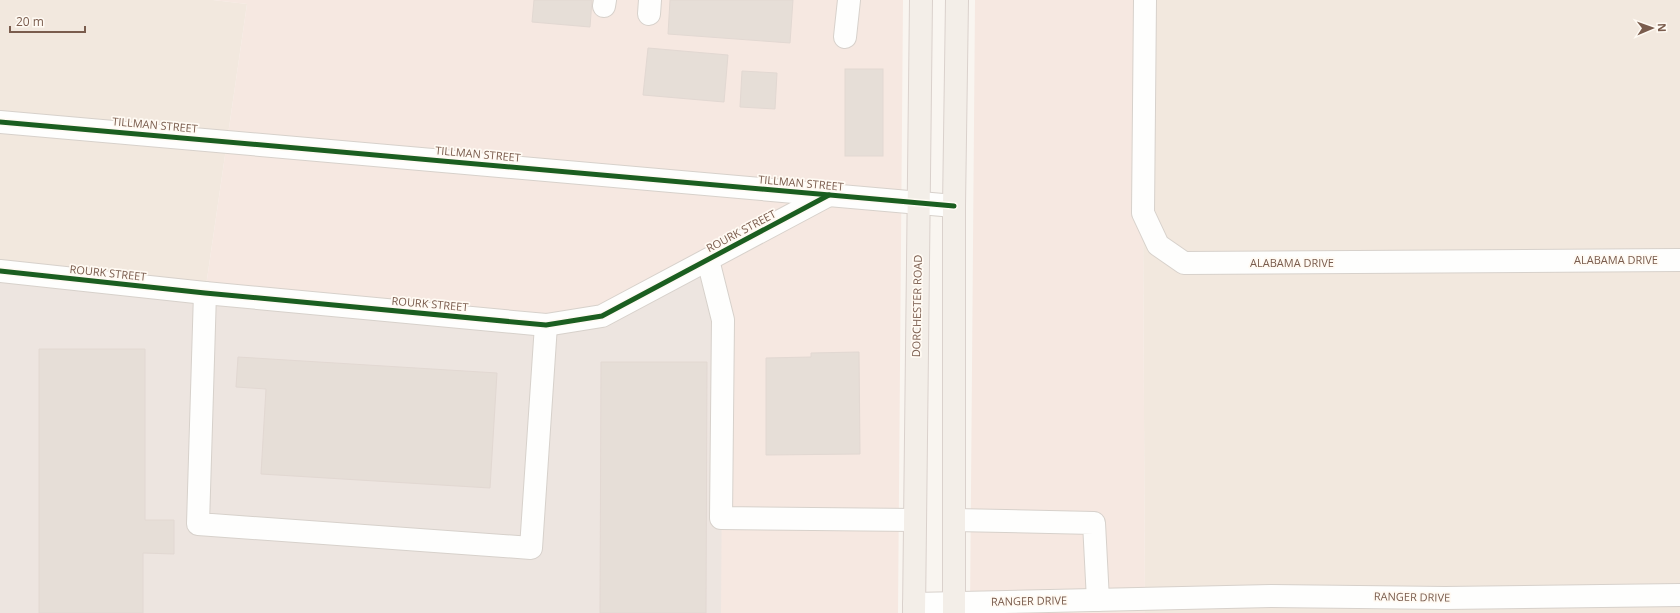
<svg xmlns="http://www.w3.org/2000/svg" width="1680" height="613" viewBox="0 0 1680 613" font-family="'Open Sans',sans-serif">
  <rect width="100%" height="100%" fill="#f9f5f0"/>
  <g fill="#f2e8de">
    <polygon points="0,0 213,0 247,4 205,293 0,271"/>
    <polygon points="1145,0 1680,0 1680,613 1145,613 1143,213"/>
  </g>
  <g fill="#f6e8e1">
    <polygon points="213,0 903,0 898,613 721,613 721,518 602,316 546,325 205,293 247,4"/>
    <polygon points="975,0 1145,0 1143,213 1145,613 970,613"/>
  </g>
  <polygon fill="#ede5e0" points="708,260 723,320 721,613 0,613 0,271 546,325 602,316"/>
  <g fill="#e6ded7" stroke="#e2d8d2">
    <polygon points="534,0 592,0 590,27 532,22"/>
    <polygon points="670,0 793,0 790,43 668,34"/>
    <polygon points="648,48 728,55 724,102 643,95"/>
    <rect x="845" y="69" width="38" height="87"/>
    <polygon points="742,71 777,73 775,109 740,107"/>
    <polygon points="39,349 145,349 145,520 174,520 174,554 143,553 143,613 39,613"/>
    <polygon points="859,352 860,454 766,455 766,358 811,357 811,353"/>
    <polygon points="238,357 497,373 490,488 261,474 266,389 236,387"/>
    <polygon points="601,362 707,362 706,613 600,613"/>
  </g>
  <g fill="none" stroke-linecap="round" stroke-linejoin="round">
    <defs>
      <g id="minor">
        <polyline points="1145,0 1143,213 1158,245 1184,263 1680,260"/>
        <polyline points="604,6 605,0"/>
        <polyline points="649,14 650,0"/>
        <polyline points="845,37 849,0"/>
        <polyline points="0,122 954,206"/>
        <polyline points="708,260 723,320 721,518 915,520"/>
        <polyline points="0,271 205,293 546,325 602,316 829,195"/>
        <polyline points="205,293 198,524 531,548 546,325"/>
        <polyline points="954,520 1094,523 1098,600"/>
        <polyline points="914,604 1271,596 1445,598 1680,595"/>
      </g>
      <g id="major">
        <polyline points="914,613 921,0"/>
        <polyline points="954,613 954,206 957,0"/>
      </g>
    </defs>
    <use href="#minor" stroke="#d7d1cb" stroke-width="24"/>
    <use href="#major" stroke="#dad1cc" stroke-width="24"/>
    <use href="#minor" stroke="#fefefd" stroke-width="22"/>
    <use href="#major" stroke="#f3eee8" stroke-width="22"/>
    <defs>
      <g id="cycleway">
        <polyline points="0,122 954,206"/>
        <polyline points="0,271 205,293 546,325 602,316 829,195"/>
      </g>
    </defs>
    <use href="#cycleway" stroke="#fffaf3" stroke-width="8"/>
    <use href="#cycleway" stroke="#1b5e20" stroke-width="5"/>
  </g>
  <g text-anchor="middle" stroke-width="3.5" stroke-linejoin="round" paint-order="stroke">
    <g font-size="11" fill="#7a5c4d" stroke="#fffaf3">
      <text transform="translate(155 125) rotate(5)" y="4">TILLMAN STREET</text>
      <text transform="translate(478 154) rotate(5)" y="4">TILLMAN STREET</text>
      <text transform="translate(801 183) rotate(5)" y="4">TILLMAN STREET</text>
      <text transform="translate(741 231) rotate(-28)" y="4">ROURK STREET</text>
      <text x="1616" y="264">ALABAMA DRIVE</text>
      <text x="1292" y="267">ALABAMA DRIVE</text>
      <text transform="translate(108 273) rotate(6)" y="4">ROURK STREET</text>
      <text transform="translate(430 304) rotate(5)" y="4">ROURK STREET</text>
      <text transform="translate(917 306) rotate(-89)" y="4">DORCHESTER ROAD</text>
      <text transform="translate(1412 597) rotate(1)" y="4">RANGER DRIVE</text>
      <text transform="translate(1029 601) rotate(-1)" y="4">RANGER DRIVE</text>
    </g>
  </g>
  <g transform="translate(1652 28) rotate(88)" stroke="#fffaf3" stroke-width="3" paint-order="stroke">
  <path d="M0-3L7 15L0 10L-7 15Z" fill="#7a5c4d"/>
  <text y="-6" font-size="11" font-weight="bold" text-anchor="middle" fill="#7a5c4d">N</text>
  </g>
  <path d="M10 26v6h75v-6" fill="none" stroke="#7a5c4d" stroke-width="2"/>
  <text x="16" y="26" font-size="12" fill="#7a5c4d" stroke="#fffaf3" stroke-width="3" paint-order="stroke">20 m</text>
</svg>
